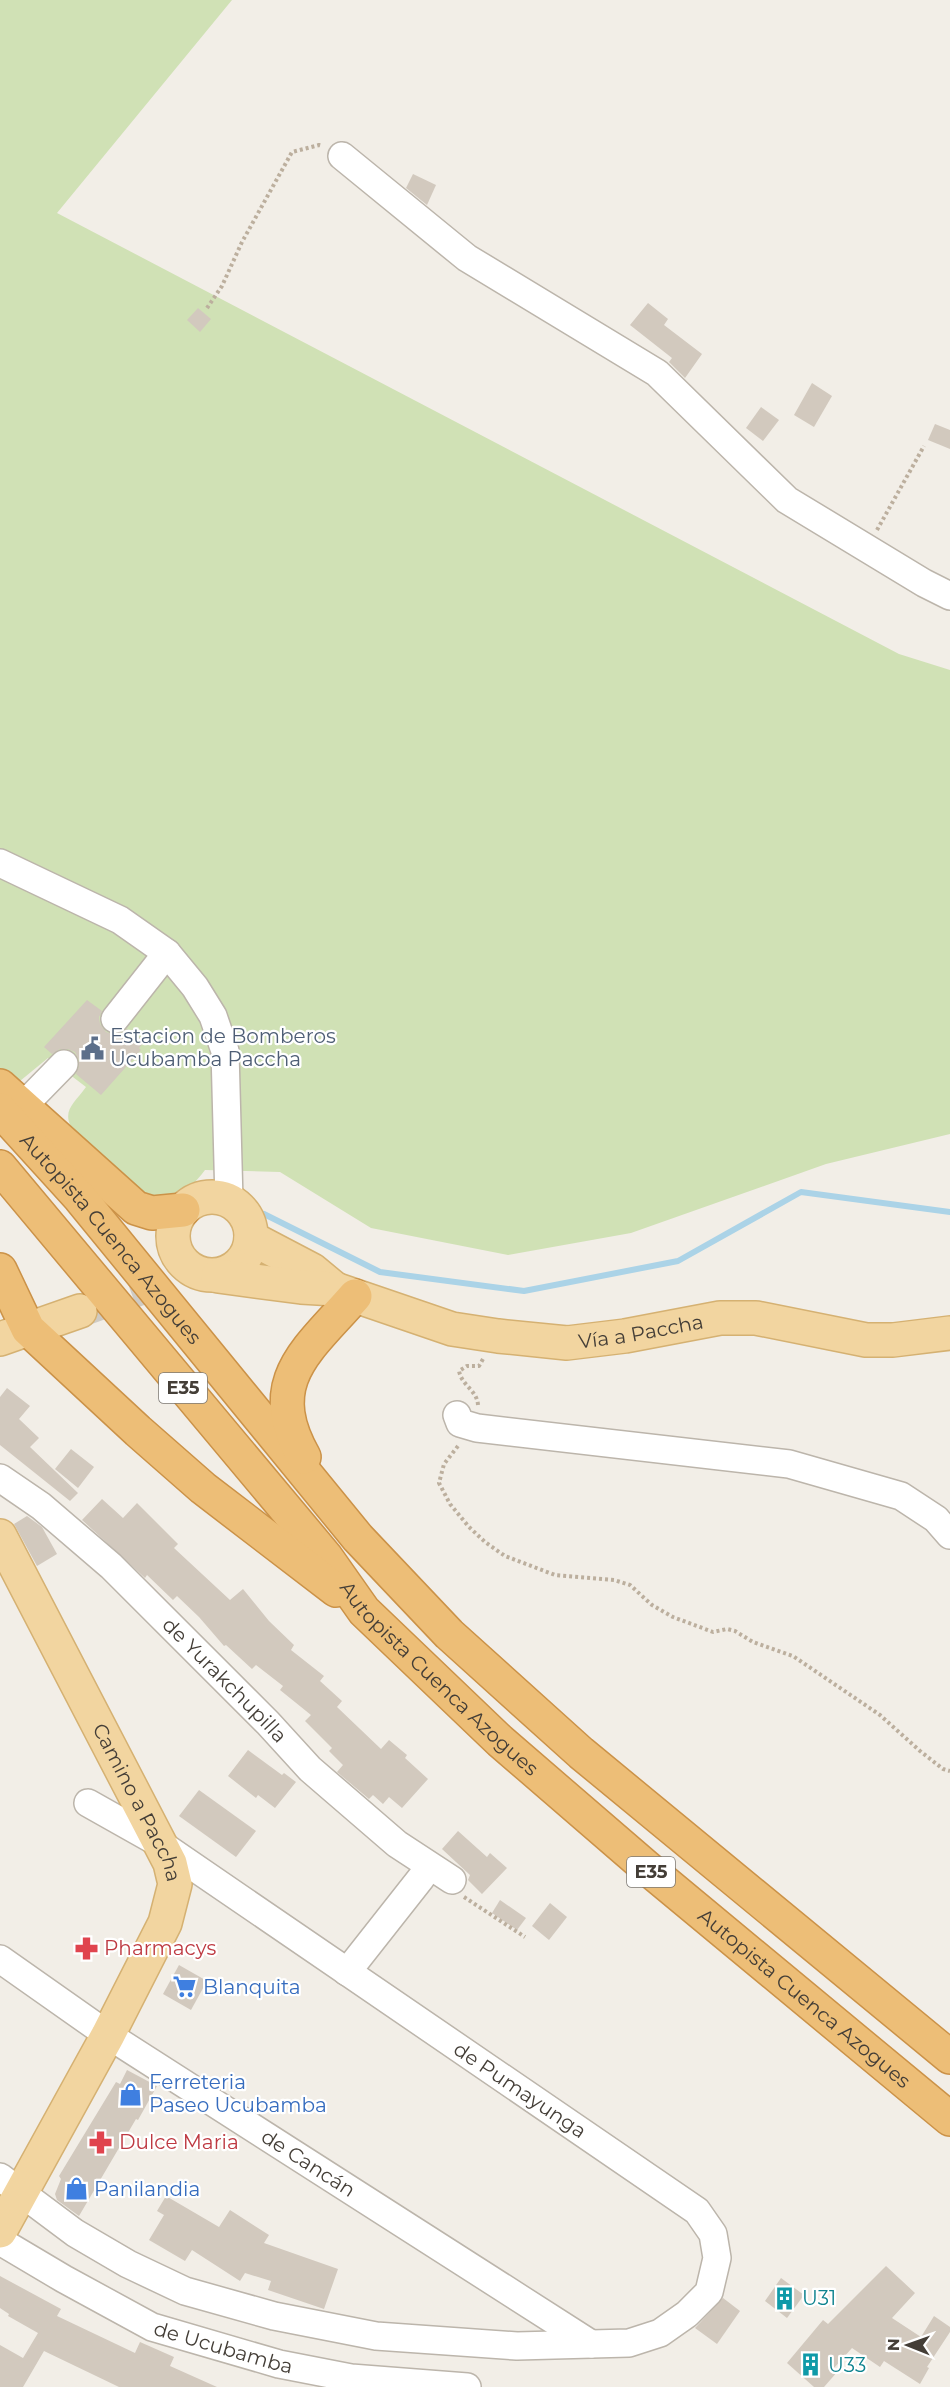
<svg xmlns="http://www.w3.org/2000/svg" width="950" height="2387" viewBox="0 0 950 2387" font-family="Montserrat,sans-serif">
  <rect width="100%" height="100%" fill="#f2eee7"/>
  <path fill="#d0e1b5" d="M0 0H232L57 213 899 654 950 670V1134L826 1164 631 1233 508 1255 371 1228 280 1172 205 1170C186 1195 177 1196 147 1199L74 1132C60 1111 74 1104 86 1087L48 1058 20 1081 0 1068Z"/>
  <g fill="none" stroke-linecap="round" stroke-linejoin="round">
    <polyline stroke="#abd3e7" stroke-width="6" points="264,1214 380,1272 524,1291 678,1261 801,1192 950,1212"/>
  </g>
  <g fill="#d2c9be">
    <polygon points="413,174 436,185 427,205 406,188"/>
    <polygon points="648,303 668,319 664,325 702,354 685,378 669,362 672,358 630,325"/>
    <polygon points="198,308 211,319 200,332 187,320"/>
    <polygon points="812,383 832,396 814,427 794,415"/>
    <polygon points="761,407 779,420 763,441 746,428"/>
    <polygon points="935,424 950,430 950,449 928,440"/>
    <polygon points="87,1000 102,1011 99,1017 100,1024 106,1032 112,1034 120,1034 127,1029 145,1041 139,1048 141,1050 101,1095 76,1074 79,1067 79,1060 75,1052 68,1049 60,1049 52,1054 44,1047"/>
    <polygon points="7,1388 30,1406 19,1419 39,1438 30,1447 78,1493 70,1501 0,1445 0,1397"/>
    <polygon points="71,1449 94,1467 78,1488 55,1469"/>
    <polygon points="102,1499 123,1518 137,1503 178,1544 174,1548 230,1600 243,1589 269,1621 294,1645 291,1650 324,1676 320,1681 342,1701 337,1707 381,1749 389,1740 407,1755 405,1758 428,1779 402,1808 389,1797 383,1804 373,1795 369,1799 337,1772 343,1765 329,1751 332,1748 305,1721 311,1715 280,1690 283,1686 256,1665 252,1669 226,1645 224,1646 199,1617 177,1596 173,1600 147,1575 145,1578 82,1520"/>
    <polygon points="27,1516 42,1527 57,1554 37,1566 14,1524"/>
    <polygon points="248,1750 282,1775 284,1773 296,1782 275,1808 258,1795 256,1798 228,1776"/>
    <polygon points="199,1790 256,1831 236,1857 179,1816"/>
    <polygon points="458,1831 487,1857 490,1853 507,1868 482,1894 468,1880 470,1875 442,1849"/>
    <polygon points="500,1900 526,1918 517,1930 492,1913"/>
    <polygon points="550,1903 567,1917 549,1940 532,1926"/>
    <polygon points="179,1965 207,1981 191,2010 163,1994"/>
    <polygon points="127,2070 157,2086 138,2120 136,2119 79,2216 57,2200 55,2194 61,2179 59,2176 116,2082 120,2084"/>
    <polygon points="166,2196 219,2227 230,2210 269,2235 264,2243 338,2269 324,2309 268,2290 271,2281 245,2273 240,2281 192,2250 185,2261 149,2240 164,2215 157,2211"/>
    <polygon points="886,2266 915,2293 892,2318 921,2337 934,2316 950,2327 950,2332 927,2367 929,2368 920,2384 884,2361 880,2367 852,2348 834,2368 838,2371 824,2387 814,2387 787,2363 823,2320 828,2324"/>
    <polygon points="0,2276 61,2309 57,2316 135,2353 140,2342 174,2357 170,2366 217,2387 119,2387 44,2351 23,2387 0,2387 0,2345 23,2358 38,2333 8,2316 9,2314 0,2308"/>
    <polygon points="781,2278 804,2295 787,2318 765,2301"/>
    <polygon points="723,2298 740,2311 717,2344 695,2328"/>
  </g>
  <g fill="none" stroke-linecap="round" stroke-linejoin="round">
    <polyline stroke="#cfcbc4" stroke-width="33" stroke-dasharray="33 16" stroke-linecap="butt" points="85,1309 165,1280"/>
    <defs>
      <g id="minor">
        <polyline points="342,156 467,258 657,373 787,500 924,583 950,596"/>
        <polyline points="0,863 120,920 167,953 195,987 213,1016 225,1051 229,1201"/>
        <polyline points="115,1019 167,953"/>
        <polyline points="23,1106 64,1064"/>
        <polyline points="457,1415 460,1423 477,1428 789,1464 901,1496 936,1519 950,1535"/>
        <path id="s1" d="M0 1478 41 1506 111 1566 268 1723 310 1769 397 1844 452 1880"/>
        <path id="s2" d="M0 1959 108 2035 591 2344"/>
        <polyline points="347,1972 421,1878"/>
        <polyline points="0,2177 75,2233 128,2264 185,2291 274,2316 376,2336 517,2346 629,2343 660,2333 687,2314 709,2292 717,2258 713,2234 697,2211 159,1843 88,1803"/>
        <path id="s3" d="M0 2241 64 2279 152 2327 279 2364 351 2378 467 2387"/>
      </g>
      <g id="major">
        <circle cx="212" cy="1236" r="39"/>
        <polyline points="251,1238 312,1270 335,1289"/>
        <path id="s4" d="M218 1276 301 1287 335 1289 452 1329 498 1336 567 1343 625 1336 720 1318H756L866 1340H893L950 1333"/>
        <polyline points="0,1339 80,1311"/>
        <path id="s5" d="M0 1536 170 1863 175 1884 165 1923 108 2035 0 2231"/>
      </g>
      <g id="highway">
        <polyline points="0,1086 136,1208 152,1213 183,1210"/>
        <path id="s6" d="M0 1110 80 1198 358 1538 449 1634 581 1753 950 2057"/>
        <path id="s7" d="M0 1167 326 1557 364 1611 500 1741 646 1867 950 2119"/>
        <polyline points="0,1270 28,1329 138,1431 203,1488 336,1590"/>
        <path d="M304 1457C261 1381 308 1350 355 1296"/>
      </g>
    </defs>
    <use href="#minor" stroke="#bcb5ab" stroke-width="30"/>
    <use href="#major" stroke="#d5b172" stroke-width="36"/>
    <use href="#highway" stroke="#cb9248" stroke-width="36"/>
    <g stroke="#bcaf9e" stroke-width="4" stroke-dasharray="3 3" stroke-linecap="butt">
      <polyline points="207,308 222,286 242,242 292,152 319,145 323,146"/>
      <polyline points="877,530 924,446"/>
      <path d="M478 1405C477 1390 462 1386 459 1371L467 1366H479L483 1359"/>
      <polyline points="458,1446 444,1464 439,1483 450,1504 469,1527 485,1542 505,1556 555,1575 614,1580 630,1585 652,1605 673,1617 713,1632 727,1629 735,1631 753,1642 793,1656 880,1715 920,1751 943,1769 950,1771"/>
      <polyline points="464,1897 525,1937"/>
    </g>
    <use href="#minor" stroke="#fff" stroke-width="27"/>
    <use href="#major" stroke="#f2d5a0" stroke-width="33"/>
    <use href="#highway" stroke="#edbe77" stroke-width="33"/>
  </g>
  <defs>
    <symbol id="civic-bare" viewBox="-9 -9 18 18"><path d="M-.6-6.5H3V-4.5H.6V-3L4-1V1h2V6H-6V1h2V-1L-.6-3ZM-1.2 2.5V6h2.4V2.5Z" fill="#5c6f8a" stroke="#fff" stroke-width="2.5" paint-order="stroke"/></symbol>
    <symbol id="pharmacy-bare" viewBox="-9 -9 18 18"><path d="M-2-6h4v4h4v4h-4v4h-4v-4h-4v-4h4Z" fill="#e0444e" stroke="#fff" stroke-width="2.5" paint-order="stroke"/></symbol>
    <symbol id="supermarket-bare" viewBox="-9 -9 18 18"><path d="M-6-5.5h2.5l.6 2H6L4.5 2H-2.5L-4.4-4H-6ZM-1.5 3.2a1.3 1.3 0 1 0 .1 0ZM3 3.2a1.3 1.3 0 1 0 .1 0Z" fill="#3f7fe0" stroke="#fff" stroke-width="2.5" paint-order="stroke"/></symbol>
    <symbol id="shop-bare" viewBox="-9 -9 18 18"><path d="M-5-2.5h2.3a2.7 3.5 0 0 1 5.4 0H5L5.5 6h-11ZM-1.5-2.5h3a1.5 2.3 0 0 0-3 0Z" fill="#3f7fe0" stroke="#fff" stroke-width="2.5" paint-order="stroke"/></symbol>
    <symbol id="building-bare" viewBox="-9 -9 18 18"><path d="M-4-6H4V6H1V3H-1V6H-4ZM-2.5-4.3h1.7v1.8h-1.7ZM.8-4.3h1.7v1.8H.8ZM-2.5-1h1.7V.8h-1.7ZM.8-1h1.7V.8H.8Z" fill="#0f9aa8" stroke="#fff" stroke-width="2.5" paint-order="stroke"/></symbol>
  </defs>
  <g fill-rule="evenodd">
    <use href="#civic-bare" x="76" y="1032" width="33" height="33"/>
    <use href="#pharmacy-bare" x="70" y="1932" width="33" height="33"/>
    <use href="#supermarket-bare" x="168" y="1970" width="33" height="33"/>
    <use href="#shop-bare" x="114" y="2078" width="33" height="33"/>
    <use href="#pharmacy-bare" x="84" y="2126" width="33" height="33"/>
    <use href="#shop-bare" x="60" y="2172" width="33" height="33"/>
    <use href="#building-bare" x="768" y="2282" width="33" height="33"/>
    <use href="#building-bare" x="794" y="2348" width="33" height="33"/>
  </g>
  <g text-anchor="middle" stroke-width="4.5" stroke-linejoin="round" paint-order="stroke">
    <g fill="#fff" stroke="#7c7873" stroke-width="1.5">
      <rect x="159" y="1373" width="48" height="30" rx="4.5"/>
      <rect x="627" y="1857" width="48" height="30" rx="4.5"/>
    </g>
    <g font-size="18" font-weight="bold" fill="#443e37">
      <text x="183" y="1394">E35</text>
      <text x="651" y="1878">E35</text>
    </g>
    <g font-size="20" fill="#4e5e75" stroke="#fff" text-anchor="start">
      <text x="110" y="1043">Estacion de Bomberos<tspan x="110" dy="23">Ucubamba Paccha</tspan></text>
    </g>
    <g font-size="20" fill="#443e37" stroke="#fff">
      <text dy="7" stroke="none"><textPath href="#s6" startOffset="170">Autopista Cuenca Azogues</textPath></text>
      <text dy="7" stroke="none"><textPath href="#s4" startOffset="432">Vía a Paccha</textPath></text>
      <text dy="7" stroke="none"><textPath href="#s7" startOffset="675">Autopista Cuenca Azogues</textPath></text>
      <text dy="7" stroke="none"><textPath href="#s1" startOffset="303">de Yurakchupilla</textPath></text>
      <text dy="7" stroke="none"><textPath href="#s5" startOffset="300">Camino a Paccha</textPath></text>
      <text dy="7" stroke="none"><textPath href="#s7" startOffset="1161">Autopista Cuenca Azogues</textPath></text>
      <text transform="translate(520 2090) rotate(34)" y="7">de Pumayunga</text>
      <text dy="7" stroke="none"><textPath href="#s2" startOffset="370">de Cancán</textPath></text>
      <text dy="7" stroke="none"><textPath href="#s3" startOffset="249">de Ucubamba</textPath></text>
    </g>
    <g font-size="20" fill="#be3a42" stroke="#fff" text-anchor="start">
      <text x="104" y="1955">Pharmacys</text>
      <text x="119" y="2149">Dulce Maria</text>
    </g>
    <g font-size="20" fill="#366cbe" stroke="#fff" text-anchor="start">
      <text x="203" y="1994">Blanquita</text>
      <text x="149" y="2089">Ferreteria<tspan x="149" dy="23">Paseo Ucubamba</tspan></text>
      <text x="94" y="2196">Panilandia</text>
    </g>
    <g font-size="20" fill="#0d838f" stroke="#fff" text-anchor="start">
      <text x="802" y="2305">U31</text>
      <text x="828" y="2372">U33</text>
    </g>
  </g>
  <g transform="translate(908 2345) rotate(271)" stroke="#ffffff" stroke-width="4.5" paint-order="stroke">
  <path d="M0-4.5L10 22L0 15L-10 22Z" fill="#443e37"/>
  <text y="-9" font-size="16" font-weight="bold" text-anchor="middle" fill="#443e37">N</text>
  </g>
</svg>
